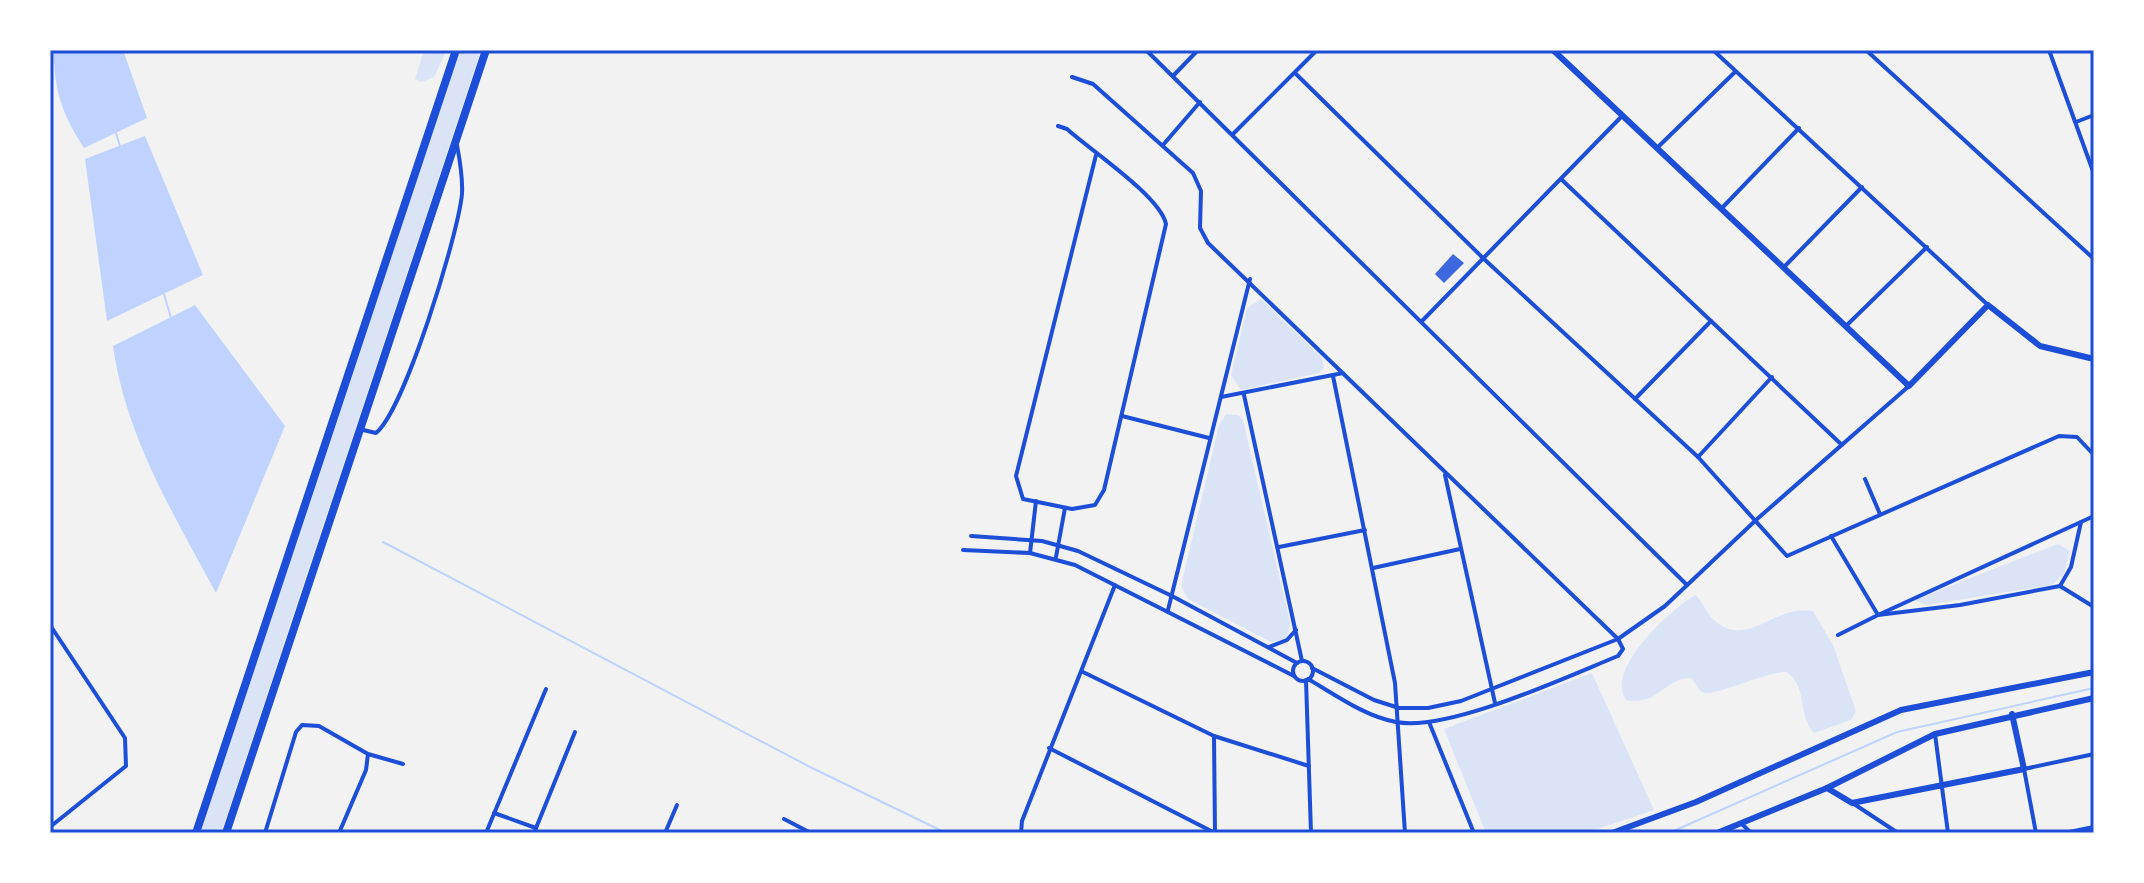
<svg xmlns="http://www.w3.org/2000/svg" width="2144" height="883" viewBox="0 0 2144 883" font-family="'Fira Sans Condensed',sans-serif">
  <rect width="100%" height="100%" fill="#f2f2f2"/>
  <g fill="#dbe4f7">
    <polygon points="424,50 447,50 434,77 422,82 415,79"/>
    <polygon points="460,50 481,50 221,833 200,833"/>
    <polygon points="1261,299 1322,358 1324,368 1319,373 1241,390 1231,375 1247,308"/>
    <polygon points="1226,414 1238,415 1243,420 1290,622 1287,639 1271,642 1188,599 1181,586 1219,425"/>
    <polygon points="2058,544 2070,551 2064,574 2052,585 1926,605 1914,600"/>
    <path d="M1696 595C1703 603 1707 614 1715 621 1749 649 1774 604 1813 611L1833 645 1856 711 1851 720 1814 733C1797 715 1808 685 1786 672 1767 671 1709 699 1702 692 1697 688 1696 682 1690 678 1663 679 1659 706 1626 700 1604 671 1671 608 1696 595Z"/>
    <polygon points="1592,673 1654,810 1585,833 1486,833 1444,729"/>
  </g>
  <g fill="#bfd3fe">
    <path d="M54 50H123L147 118 84 148C63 116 53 89 54 50Z"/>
    <polygon points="145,136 203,275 107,321 85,159"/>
    <path d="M195 305 285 426 216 593C173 513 126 437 113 346Z"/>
  </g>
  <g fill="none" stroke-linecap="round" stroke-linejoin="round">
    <g stroke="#bfd3fe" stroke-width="2">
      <polyline points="116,133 120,146"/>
      <polyline points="164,294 171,318"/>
      <polyline points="383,542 810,767 946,833"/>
      <polyline points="1669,833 1897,732 2094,688"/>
    </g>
  </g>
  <polygon fill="#3d67dc" points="1453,254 1464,263 1444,283 1435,274"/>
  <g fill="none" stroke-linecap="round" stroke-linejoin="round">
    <g stroke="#1d4ed8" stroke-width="4">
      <polyline points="1146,50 1687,585"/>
      <polyline points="1713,50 1988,305"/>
      <polyline points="1866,50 2094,259"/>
      <polyline points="2049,50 2094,174"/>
      <polyline points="1295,73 1484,259 1698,457 1787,556 2059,436 2077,437 2094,455"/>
      <polyline points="1173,76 1198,50"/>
      <path d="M1072 77 1093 84 1193 173 1201 191 1200 228 1208 243 1618 639 1623 649 1618 656C1566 677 1448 732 1396 722 1364 716 1336 695 1308 679"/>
      <polyline points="2076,122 2094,115"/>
      <path d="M1058 126 1067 129C1090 150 1160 196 1166 224L1104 490 1095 505 1072 509 1023 499 1016 476 1096 155"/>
      <polyline points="1233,134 1317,50"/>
      <polyline points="1163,145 1200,102"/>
      <polyline points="1658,147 1735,72"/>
      <polyline points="1562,180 1842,445"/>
      <polyline points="1722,208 1799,128"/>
      <polyline points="1785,266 1862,187"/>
      <polyline points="1423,320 1622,116"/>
      <polyline points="1847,325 1927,247"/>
      <polyline points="1333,376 1395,683 1405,833"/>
      <polyline points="1244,395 1302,661"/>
      <polyline points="1221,397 1343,373"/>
      <polyline points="1635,399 1711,321"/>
      <polyline points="1122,416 1209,438"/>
      <path d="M359 429 376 433C405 409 458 235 462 194 463 177 460 161 457 145"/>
      <polyline points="1698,457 1772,377"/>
      <polyline points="1445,475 1495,703"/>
      <polyline points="1865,479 1880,514"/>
      <polyline points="971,536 1042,541 1078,551 1172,596 1297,663"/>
      <polyline points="1831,536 1878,615 2094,516"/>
      <polyline points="1279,547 1365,530"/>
      <polyline points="963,550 1030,553 1075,565 1294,676"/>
      <polyline points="1030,553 1036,501"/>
      <polyline points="1056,557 1065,508"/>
      <polyline points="1373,568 1460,549"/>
      <polyline points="2060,586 2071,567 2081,522"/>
      <polyline points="1168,610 1250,279"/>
      <polyline points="50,625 125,738 126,766 50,827"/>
      <polyline points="1838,635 1878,615 1960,605 2060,586 2094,607"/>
      <polyline points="1269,647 1287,640 1296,630"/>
      <circle cx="1303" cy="671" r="10"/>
      <polyline points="1312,668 1374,700 1399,708 1428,708 1461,701 1618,639 1665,606 1756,520 1909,386"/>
      <polyline points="1083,672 1214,736 1309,766"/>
      <polyline points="1306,680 1311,833"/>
      <polyline points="1429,722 1474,833"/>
      <polyline points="1935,734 1948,833"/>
      <polyline points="1049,748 1215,833 1214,736"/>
      <polyline points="1854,804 1898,833"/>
      <polyline points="494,813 536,828"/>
      <polyline points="784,819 811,833"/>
      <polyline points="1741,823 1751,833"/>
      <polyline points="265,833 296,732 302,725 319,726 368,754 403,764"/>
      <polyline points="339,833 366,770 368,754"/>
      <polyline points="486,833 546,689"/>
      <polyline points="534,833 575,732"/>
      <polyline points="665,833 677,805"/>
      <polyline points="1021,833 1022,821 1115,585"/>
      <polyline points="2036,833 2024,769 2094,754"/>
      <polyline points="2064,833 2094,827"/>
    </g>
    <polyline stroke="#1d4ed8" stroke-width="6" points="1553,50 1909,386 1988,305 2040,346 2094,359"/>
    <g stroke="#1d4ed8" stroke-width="6">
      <polyline points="1827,788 1852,803 2024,769 2012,714"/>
      <polyline points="1612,833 1696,802 1901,710 2094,672"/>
      <polyline points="1717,833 1827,788 1935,734 2094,698"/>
    </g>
    <g stroke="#1d4ed8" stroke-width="8">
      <polyline points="196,833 456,50"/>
      <polyline points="226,833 486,50"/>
    </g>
  </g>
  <rect width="2144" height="883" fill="none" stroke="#ffffff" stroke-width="104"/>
  <rect x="52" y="52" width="2040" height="779" fill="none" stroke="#1d4ed8" stroke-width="3"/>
</svg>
